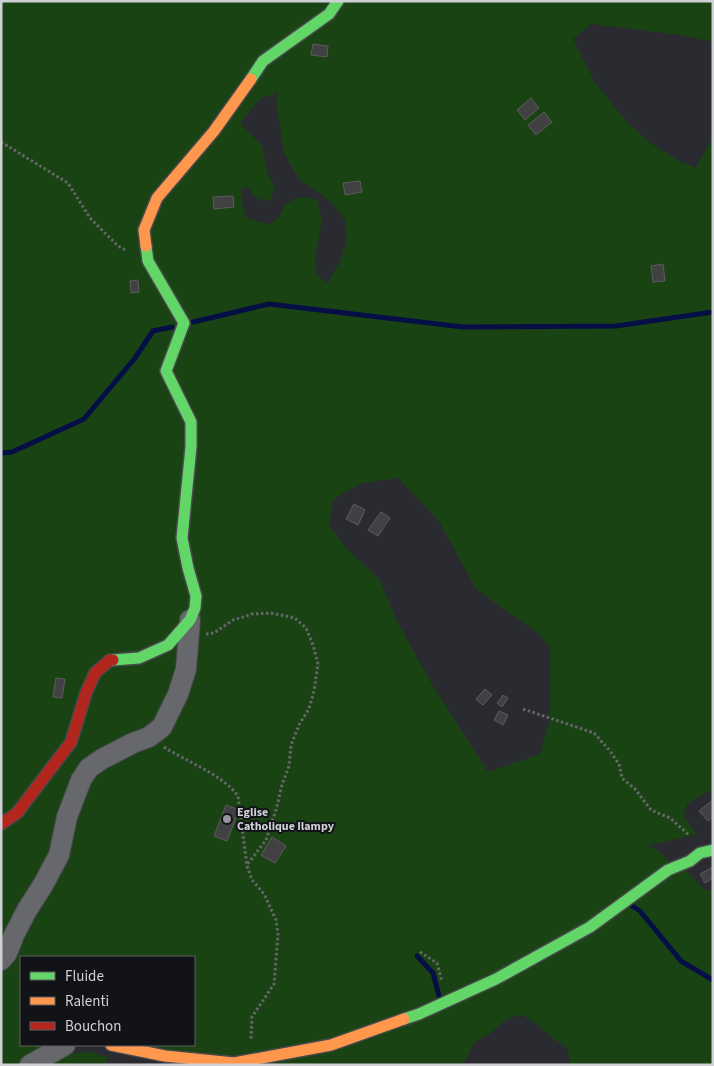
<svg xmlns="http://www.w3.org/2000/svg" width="714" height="1066" viewBox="0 0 714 1066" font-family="'Source Sans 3',sans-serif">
  <rect width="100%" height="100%" fill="#2a2b30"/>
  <g fill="#1a4313" fill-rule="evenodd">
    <path d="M1 1H713V42L681 35 591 24 573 39 594 81 626 121 650 143 679 161 696 168 713 136V789L687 804 683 816 697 834 647 846 659 851 668 860 687 871 705 891 713 889V1065H569L568 1048 555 1040 539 1026 522 1015 513 1016 500 1024 491 1033 474 1043 463 1065H246L111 1045H194V957H21V1045H65L30 1065H1ZM278 92 276 103 284 153 299 179 321 194 334 205 345 220 347 242 339 263 328 283 317 275 315 258 322 220 317 199 301 197 286 203 279 217 269 225 246 217 241 198 242 188 248 187C255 198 257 200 270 201L275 187 268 175 262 146 240 123 260 99ZM398 478 439 521 476 589 539 634 550 648V720L540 754 488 772 430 681 397 621 379 579 347 549 329 525 333 499 362 483Z"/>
    <polygon points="91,1052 107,1057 106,1065 48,1065 69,1054"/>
  </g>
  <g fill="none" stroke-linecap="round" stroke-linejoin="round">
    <g stroke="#050f46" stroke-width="5">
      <polyline points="193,322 269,304 463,327 616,326 713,312"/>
      <polyline points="1,453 12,452 84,419 135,358 153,331 172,327"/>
      <polyline points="632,906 640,911 681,961 713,980"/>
      <polyline points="417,956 433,973 439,996"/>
    </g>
  </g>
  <g fill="#414042" stroke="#5d5b5d">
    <polygon points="313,44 328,46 327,57 311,55"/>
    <polygon points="531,98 539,108 525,120 517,110"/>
    <polygon points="544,112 552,122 536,135 528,125"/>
    <polygon points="360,181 362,192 345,195 343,183"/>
    <polygon points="233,196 234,207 214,209 213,197"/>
    <polygon points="663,264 665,281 653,282 651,266"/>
    <polygon points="138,280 139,292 131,293 130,281"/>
    <polygon points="354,504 365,510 358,525 346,519"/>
    <polygon points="381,512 390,518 378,536 368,530"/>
    <polygon points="56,678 65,679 62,698 53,697"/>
    <polygon points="485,689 492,695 483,705 476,699"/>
    <polygon points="503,695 508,698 502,707 497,703"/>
    <polygon points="499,711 508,715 503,725 494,720"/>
    <polygon points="713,800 713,817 708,821 699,811"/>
    <polygon points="226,805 239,810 227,841 214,836"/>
    <polygon points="272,837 286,846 275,863 261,855"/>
    <polygon points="713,867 713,878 705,883 700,874"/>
  </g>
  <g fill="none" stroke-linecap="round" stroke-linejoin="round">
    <defs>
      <g id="street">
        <polyline points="1,960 7,953 14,935 27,910 43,885 59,855 67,817 81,780 89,768 102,759 133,743 149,737 162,727 178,694 186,669 190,620"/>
        <polyline points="30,1065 65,1045"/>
      </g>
      <g id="fast">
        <polyline points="251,79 263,61 329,14 338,1"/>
        <polyline points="113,660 139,658 168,645 190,620 195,608 196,596 188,568 182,538 191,447 191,422 166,371 184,323 148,261 146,246"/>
        <polyline points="404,1019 419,1014 496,979 590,927 668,870 690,861 700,853 713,850"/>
      </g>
      <g id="slow">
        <polyline points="146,246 144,230 157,198 214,131 251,79"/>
        <polyline points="111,1045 165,1056 234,1063 331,1045 404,1019"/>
      </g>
      <polyline id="jam" points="1,824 17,813 71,742 86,693 95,673 110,660 113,660"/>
    </defs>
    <use href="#street" stroke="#49494d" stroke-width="22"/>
    <use href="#fast" stroke="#49494d" stroke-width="14"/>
    <use href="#slow" stroke="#49494d" stroke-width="14"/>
    <use href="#jam" stroke="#49494d" stroke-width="14"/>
    <g stroke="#66666a" stroke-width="3" stroke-dasharray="2.5 2.5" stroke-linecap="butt">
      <polyline points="1,142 68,183 90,218 118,246 125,250"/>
      <polyline points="206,634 214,633 233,620 252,614 271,613 295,618 306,628 313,645 318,664 314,691 309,709 300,723 291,745 289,766 282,785 276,810 266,840 247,865"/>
      <polyline points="523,709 594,733 610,751 619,764 622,778 635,789 651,810 670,818 689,835"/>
      <path d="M164 747C187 762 222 774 238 796L247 866 252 880 264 894 276 920 278 934 274 984 252 1017 251 1039"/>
      <polyline points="420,952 437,963 442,982"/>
    </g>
    <use href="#street" stroke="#67686c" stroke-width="20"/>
    <use href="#fast" stroke="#63d668" stroke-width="11"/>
    <use href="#slow" stroke="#ff974d" stroke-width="11"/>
    <use href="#jam" stroke="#b3261e" stroke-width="11"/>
  </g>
  <circle fill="#96979c" stroke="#121316" stroke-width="2" cx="227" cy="819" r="5"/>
  <g text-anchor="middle" stroke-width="4" stroke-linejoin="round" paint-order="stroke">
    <g font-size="12" font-weight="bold" fill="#d0d1d6" stroke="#121316" text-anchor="start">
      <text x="237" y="816">Eglise<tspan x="237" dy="14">Catholique Ilampy</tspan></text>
    </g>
  </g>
  <rect width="714" height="1066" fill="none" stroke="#d0d1d6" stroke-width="5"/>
  <rect x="20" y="956" width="175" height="90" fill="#121316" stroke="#5e5f63"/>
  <rect x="30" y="972" width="25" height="8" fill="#63d668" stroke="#5e5f63"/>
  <text x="65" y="981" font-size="15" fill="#d0d1d6">Fluide</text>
  <rect x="30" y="997" width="25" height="8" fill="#ff974d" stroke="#5e5f63"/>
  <text x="65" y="1006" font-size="15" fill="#d0d1d6">Ralenti</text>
  <rect x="30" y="1022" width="25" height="8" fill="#b3261e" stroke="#5e5f63"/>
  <text x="65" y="1031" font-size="15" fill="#d0d1d6">Bouchon</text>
</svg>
